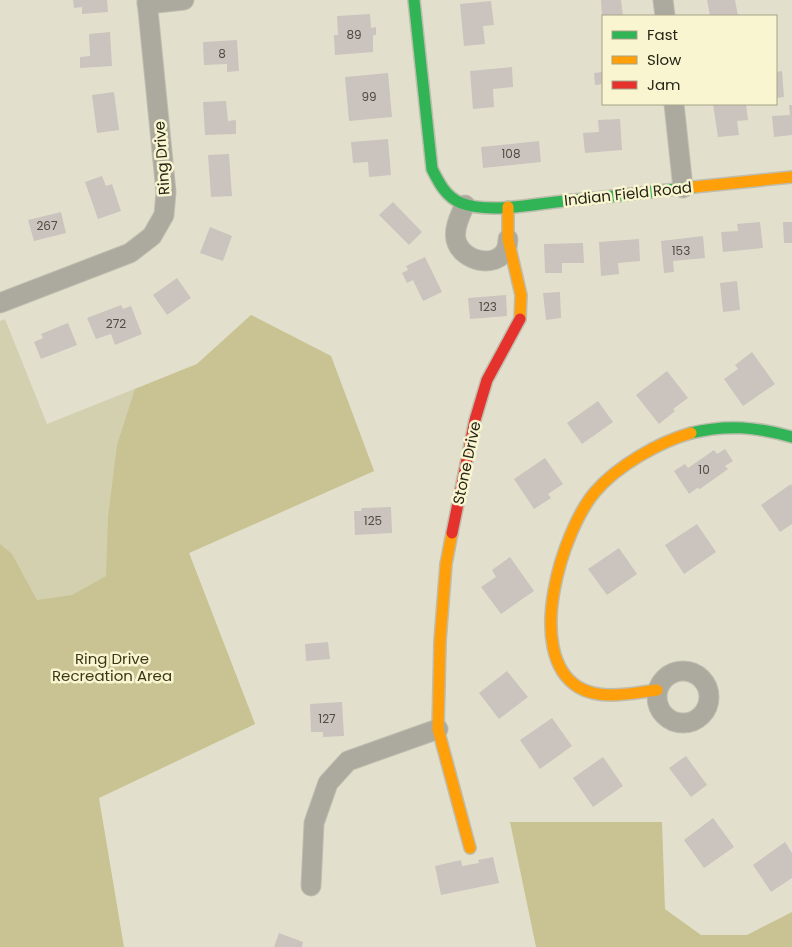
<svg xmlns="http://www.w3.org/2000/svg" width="792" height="947" viewBox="0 0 792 947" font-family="Poppins,sans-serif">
  <rect width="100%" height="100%" fill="#e2e0cd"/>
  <polygon fill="#d3d0af" points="251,315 331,356 374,471 189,553 255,724 20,835 0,835 0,321 5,319 47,424 197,364"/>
  <g fill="#c9c393">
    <polygon points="251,315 331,356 374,471 189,553 255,724 99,798 124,947 0,947 0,544 12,554 37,600 72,595 106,576 108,517 117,445 135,389 197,364"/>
    <polygon points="510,822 662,822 665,909 701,935 747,935 792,912 792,947 536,947"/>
  </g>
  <g fill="#cac3be">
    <polygon points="73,0 107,0 108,12 82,14 82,7 74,8"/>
    <polygon points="601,0 621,0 623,16 602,16"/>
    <polygon points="707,0 735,0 738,16 710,16"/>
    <polygon points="491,1 494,25 483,26 485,44 464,46 460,4"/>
    <polygon points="370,14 371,28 376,27 376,35 373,35 373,52 335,55 334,35 338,35 337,16"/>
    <polygon points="110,32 112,66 80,68 80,57 90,56 89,34"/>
    <polygon points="237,40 239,71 227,72 227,64 204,65 203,42"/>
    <polygon points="512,67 513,87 493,89 494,107 473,109 470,71"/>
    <polygon points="782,71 784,97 776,98 776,72"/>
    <polygon points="603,72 603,84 595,85 594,73"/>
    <polygon points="388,73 392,117 349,121 345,77"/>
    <polygon points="114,92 119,130 97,133 92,95"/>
    <polygon points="226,101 228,121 236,120 236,134 205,135 203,102"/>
    <polygon points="713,104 746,104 748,120 737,121 739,135 718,137"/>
    <polygon points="789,105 792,105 792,135 774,137 772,116 790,115"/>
    <polygon points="620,119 622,150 585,153 583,133 599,132 598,120"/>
    <polygon points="388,139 391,175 369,177 368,162 353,163 351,142"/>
    <polygon points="539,141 541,162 483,168 481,147"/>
    <polygon points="229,154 232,196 211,197 208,155"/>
    <polygon points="102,176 106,186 112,184 121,211 98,219 85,182"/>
    <polygon points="393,202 422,232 409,245 379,215"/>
    <polygon points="61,212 66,233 34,241 28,220"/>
    <polygon points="760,222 763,248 723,252 721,232 738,231 737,224"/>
    <polygon points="783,222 792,222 792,243 784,243"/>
    <polygon points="210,227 232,236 223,261 200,253"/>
    <polygon points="703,236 705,258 673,261 674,272 664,273 661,241"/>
    <polygon points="639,239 640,261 618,263 619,274 601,276 599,242"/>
    <polygon points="583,243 584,263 562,263 562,273 545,273 544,244"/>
    <polygon points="425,257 442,292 423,301 413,280 407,283 402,273 408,270 406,266"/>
    <polygon points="177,278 191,298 167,315 153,295"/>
    <polygon points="737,281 740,310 723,312 720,283"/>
    <polygon points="560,292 561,318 546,320 543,293"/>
    <polygon points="506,295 507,316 470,319 468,298"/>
    <polygon points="121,305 123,309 131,306 142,334 115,345 111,334 96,339 87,318"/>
    <polygon points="68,323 77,345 41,359 34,342 43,338 41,334"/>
    <polygon points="752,352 775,384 743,406 724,379 738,369 735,365"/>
    <polygon points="667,371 688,398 673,409 675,411 659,424 636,395"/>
    <polygon points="598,401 613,422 582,444 567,423"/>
    <polygon points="725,449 733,461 725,466 728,469 700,489 697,488 689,494 674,471 685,464 688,468 714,450 717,454"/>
    <polygon points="545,458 563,484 548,494 551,498 534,509 514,479"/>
    <polygon points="791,484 792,486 792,524 780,532 761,505"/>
    <polygon points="391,507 392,533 355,535 354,511 361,511 362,508"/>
    <polygon points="697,524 716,552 684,574 665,545"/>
    <polygon points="619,548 637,574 607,595 588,569"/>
    <polygon points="510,557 534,591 501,614 481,587 496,577 492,570"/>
    <polygon points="328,642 330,659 306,661 305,644"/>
    <polygon points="507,671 528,697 499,719 479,693"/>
    <polygon points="342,702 344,736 323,737 323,732 311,732 310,704"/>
    <polygon points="552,718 572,746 540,769 520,740"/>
    <polygon points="686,756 707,785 691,797 669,768"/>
    <polygon points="603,757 623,786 593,807 573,778"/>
    <polygon points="713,818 734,847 704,868 684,840"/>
    <polygon points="785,842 792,853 792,878 771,892 753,865"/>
    <polygon points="493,857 499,883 441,895 435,866 461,860 462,866 479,863 478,860"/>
    <polygon points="279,933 303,942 302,947 274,947"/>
  </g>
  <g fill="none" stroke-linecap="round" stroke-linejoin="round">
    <defs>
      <g id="street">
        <polyline points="663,0 665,16"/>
        <polyline points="147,4 184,0"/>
        <polyline points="674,104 683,188"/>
        <path d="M465 205C460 215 452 231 457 243 464 261 495 269 506 250 507 247 508 242 508 239"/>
        <polyline points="0,303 130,253 152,236 164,215 166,192 147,0"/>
        <circle cx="683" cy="697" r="26"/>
        <polyline points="311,886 314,823 328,783 348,761 438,729"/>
      </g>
      <g id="fast">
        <path d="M414 0 432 169C439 183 446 197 461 203 489 214 534 204 564 201 607 197 651 192 694 187"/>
        <path d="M691 433C727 424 757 427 792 437"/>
      </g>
      <g id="slow">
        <polyline points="694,187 792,177"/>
        <polyline points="508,207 508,239 521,295 520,319"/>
        <polyline points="452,533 446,564 440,641 438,729 470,848"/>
        <path d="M657 690C633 693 601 701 578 687 524 653 562 531 595 492 617 466 659 442 691 433"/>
      </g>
      <polyline id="jam" points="452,533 475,420 487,380 520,319"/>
    </defs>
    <use href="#street" stroke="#bfbdae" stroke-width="21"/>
    <use href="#fast" stroke="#bfbdae" stroke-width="14"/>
    <use href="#slow" stroke="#bfbdae" stroke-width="14"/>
    <use href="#jam" stroke="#bfbdae" stroke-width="14"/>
    <use href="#street" stroke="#acaa9f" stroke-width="19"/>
    <use href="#fast" stroke="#30b455" stroke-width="11"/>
    <use href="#slow" stroke="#ff9f0a" stroke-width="11"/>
    <use href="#jam" stroke="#e5322d" stroke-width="11"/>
  </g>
  <g text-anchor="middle" stroke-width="5" stroke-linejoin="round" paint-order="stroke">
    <g font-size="12" fill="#4f4c41">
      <text x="354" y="39">89</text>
      <text x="222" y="58">8</text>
      <text x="369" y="101">99</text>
      <text x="511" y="158">108</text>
      <text x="47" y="230">267</text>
      <text x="681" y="255">153</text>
      <text x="488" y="311">123</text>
      <text x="116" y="328">272</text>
      <text x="704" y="474">10</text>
      <text x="373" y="525">125</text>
      <text x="327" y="723">127</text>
    </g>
    <g font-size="15" fill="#262517" stroke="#f9f5d1">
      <text transform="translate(162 158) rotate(-94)" y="5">Ring Drive</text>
      <text transform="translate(628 194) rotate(-6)" y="5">Indian Field Road</text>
      <text transform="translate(467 463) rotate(-78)" y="5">Stone Drive</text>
    </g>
    <g font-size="15" fill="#3b3817" stroke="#f9f5d1">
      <text x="112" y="664">Ring Drive<tspan x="112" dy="17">Recreation Area</tspan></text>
    </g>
  </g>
  <rect x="602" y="15" width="175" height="90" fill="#f9f5d1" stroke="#a5a287"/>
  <rect x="612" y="31" width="25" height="8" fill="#30b455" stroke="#a5a287"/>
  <text x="647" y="40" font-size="15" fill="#262517">Fast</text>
  <rect x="612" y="56" width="25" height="8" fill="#ff9f0a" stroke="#a5a287"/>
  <text x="647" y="65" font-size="15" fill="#262517">Slow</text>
  <rect x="612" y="81" width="25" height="8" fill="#e5322d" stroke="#a5a287"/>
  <text x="647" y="90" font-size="15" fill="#262517">Jam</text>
</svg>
